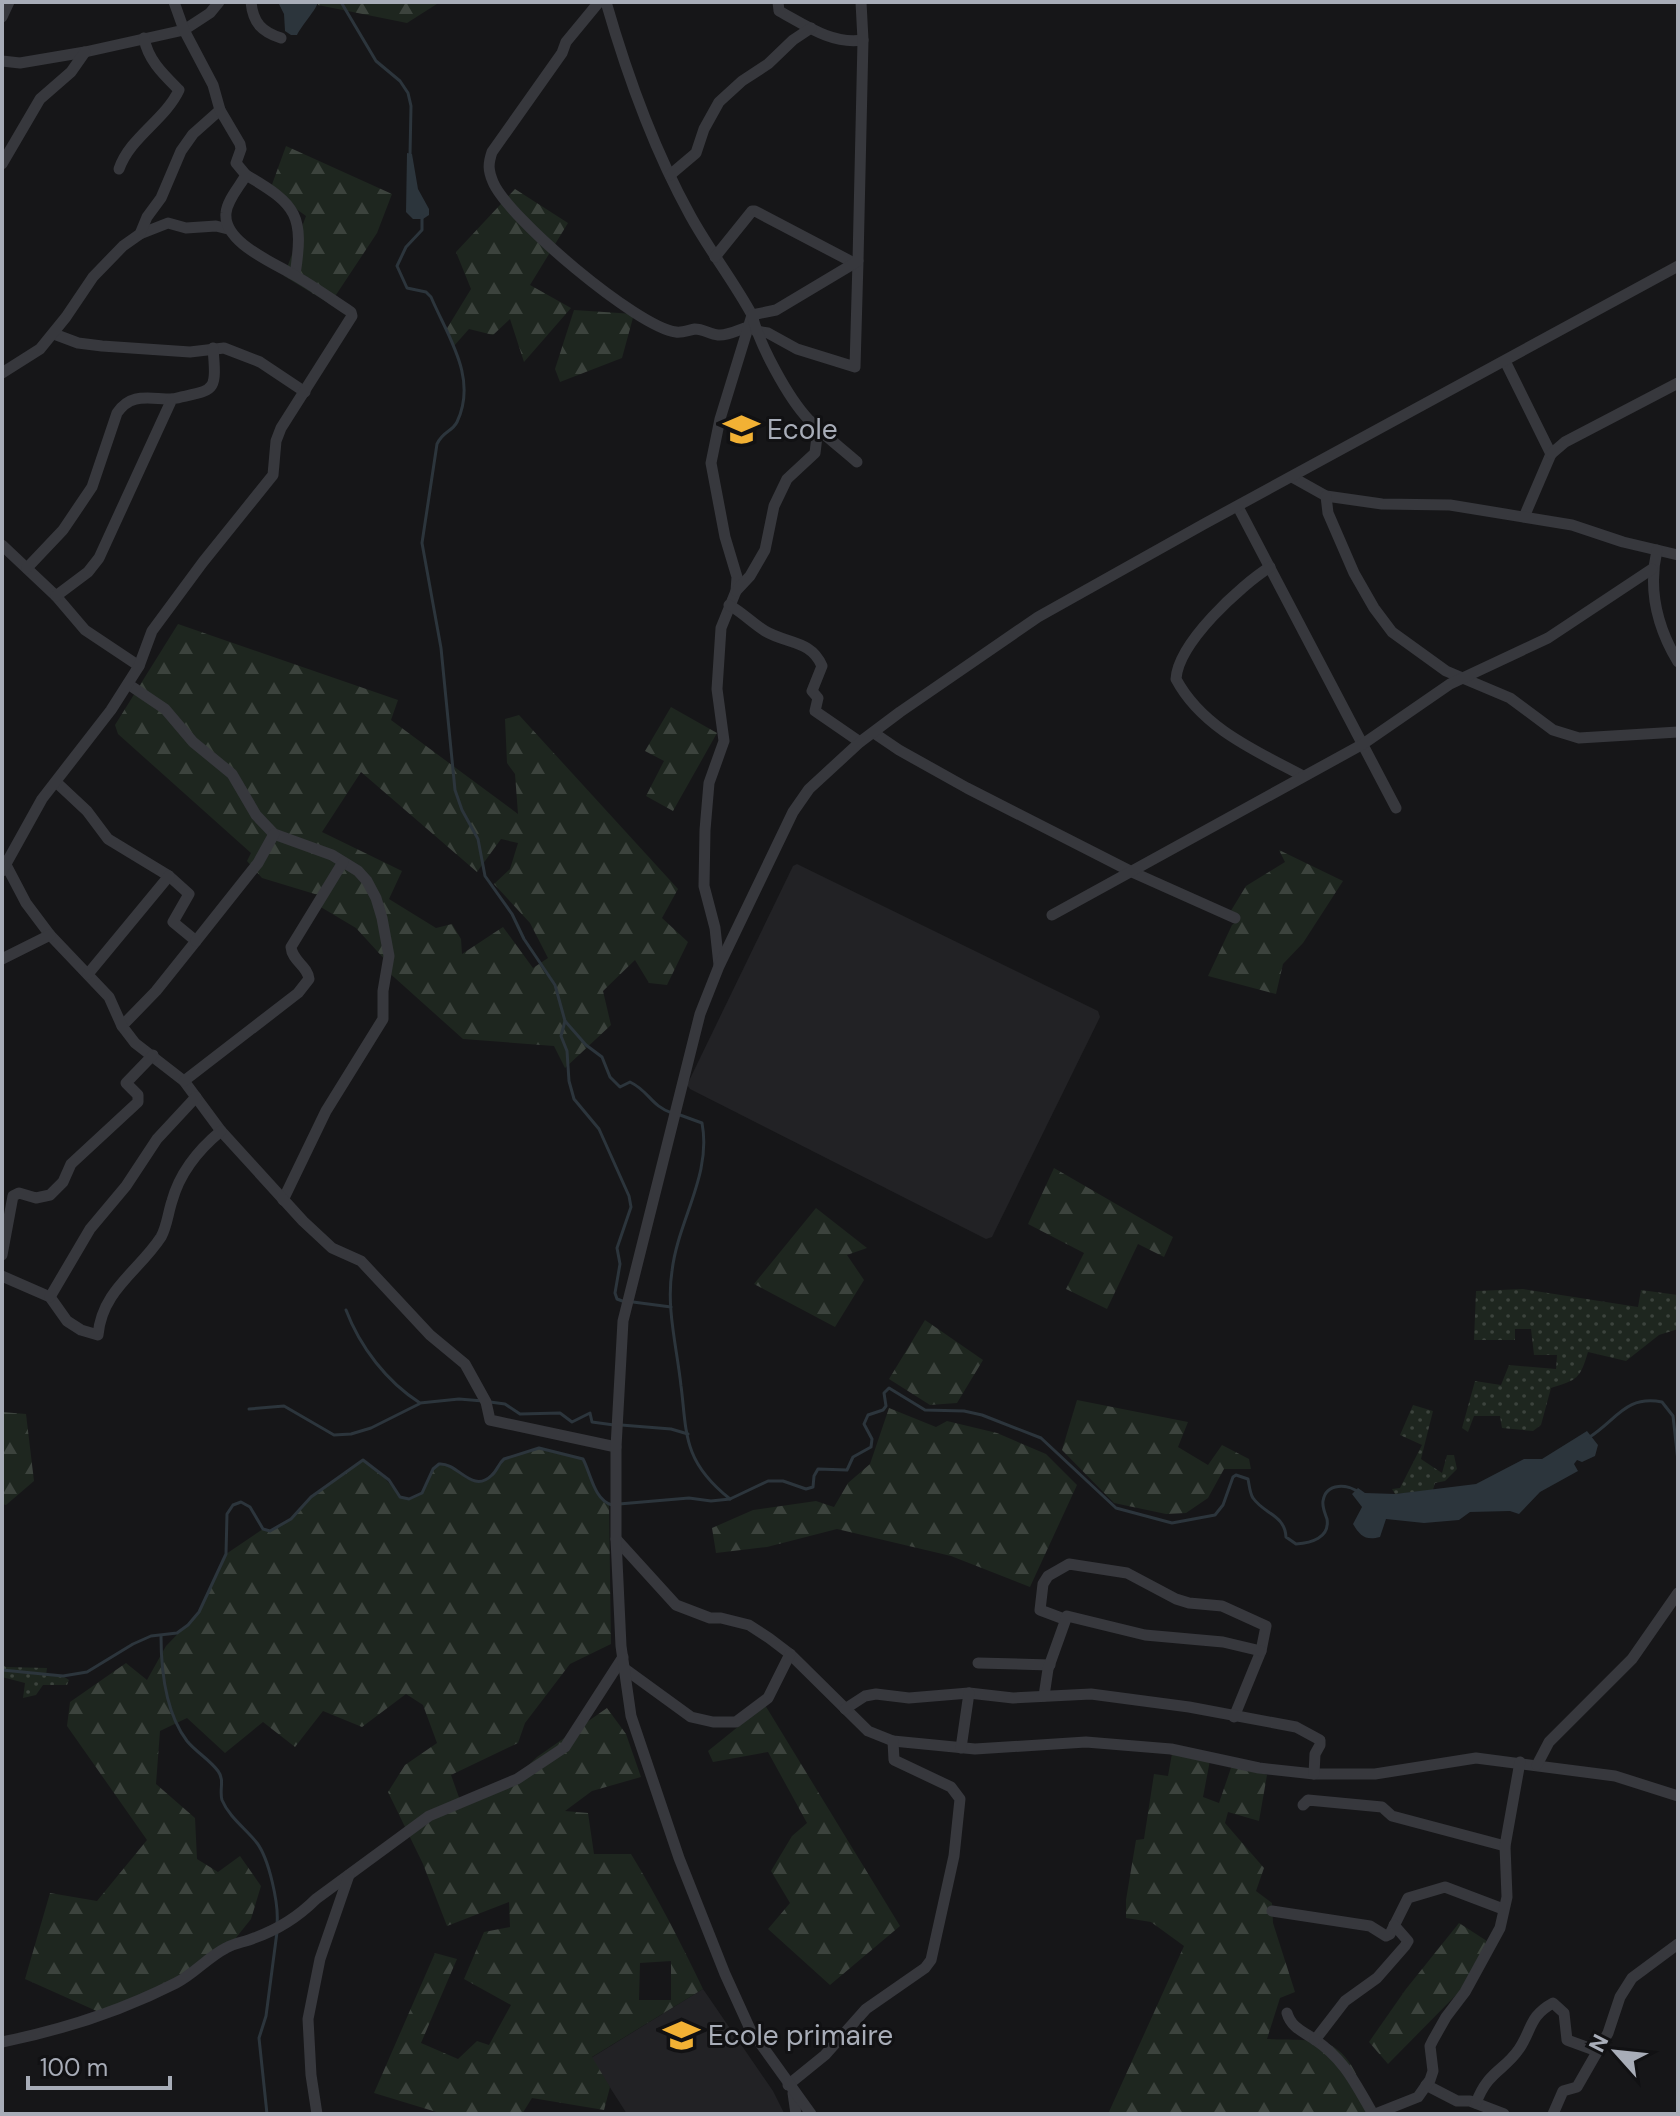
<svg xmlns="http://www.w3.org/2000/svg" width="1680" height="2116" viewBox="0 0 1680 2116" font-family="'DM Sans',sans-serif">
  <defs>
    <pattern id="grass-dots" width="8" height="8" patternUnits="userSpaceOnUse" patternTransform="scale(2)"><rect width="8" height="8" fill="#1e261f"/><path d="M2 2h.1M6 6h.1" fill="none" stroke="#3c433d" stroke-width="1.8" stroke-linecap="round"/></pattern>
    <pattern id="forest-firs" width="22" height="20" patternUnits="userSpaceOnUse" patternTransform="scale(2)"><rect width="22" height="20" fill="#1e261f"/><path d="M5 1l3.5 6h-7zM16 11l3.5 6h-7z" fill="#3c433d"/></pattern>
  </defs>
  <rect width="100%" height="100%" fill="#161618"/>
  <g fill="#222225">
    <polygon points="797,864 1098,1011 1100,1017 992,1237 986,1239 690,1089 687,1085 793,866"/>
    <polygon points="703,1989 773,2091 784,2113 627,2114 591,2058"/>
  </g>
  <g fill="url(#grass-dots)">
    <path d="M1523 1289 1638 1307 1641 1290 1678 1295V1329L1659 1335 1626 1361 1588 1352C1580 1379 1577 1380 1551 1388L1541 1425 1533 1431 1502 1428 1500 1416H1474L1468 1432 1462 1428 1475 1381 1501 1385 1509 1365 1556 1369 1557 1355H1534L1531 1329H1515V1340H1474L1476 1291Z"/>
    <polygon points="1413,1405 1433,1411 1421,1459 1442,1473 1447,1455 1454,1455 1457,1469 1445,1481 1435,1483 1433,1490 1395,1494 1392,1489 1400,1488 1422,1445 1400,1435"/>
    <polygon points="2,1664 6,1667 47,1668 46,1675 63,1676 69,1680 67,1685 43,1685 36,1695 23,1698 25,1683 2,1677"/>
  </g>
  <g fill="url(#forest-firs)" fill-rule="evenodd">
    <polygon points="318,2 440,2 407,23 318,5"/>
    <polygon points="286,146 392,194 377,233 330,304 284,276 306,216 270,190"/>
    <polygon points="515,189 568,223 530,285 571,308 524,362 510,319 493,335 469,329 453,347 446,330 471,289 456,252"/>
    <polygon points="574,310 634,314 622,358 560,382 555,369"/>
    <path d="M178 624 398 700 391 720 518 814 515 774 507 763 505 719 519 715 678 889 662 918 688 942 667 985 649 983 635 960 603 991 611 1025 565 1068 554 1046 463 1039 386 970 388 963 356 928 319 906 318 895 262 878 247 861 251 853 118 734 115 725ZM361 772 477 872 501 839 518 843 510 869 494 884 530 923 548 958 533 968 503 927 462 954 461 939 452 924 436 928 389 899 402 871 322 832Z"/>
    <polygon points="671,707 717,733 673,811 646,796 664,761 645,751"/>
    <polygon points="1279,850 1343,881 1303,943 1283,964 1276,994 1208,976 1232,925 1239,919 1229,914 1246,886 1285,862"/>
    <polygon points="1054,1168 1173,1237 1164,1257 1138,1244 1107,1309 1066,1289 1084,1253 1028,1224"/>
    <polygon points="816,1208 867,1248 847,1255 864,1280 835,1327 754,1284"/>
    <polygon points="925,1320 983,1360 957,1403 930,1405 889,1379"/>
    <polygon points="1077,1400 1188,1422 1178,1447 1208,1465 1222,1445 1249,1459 1251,1469 1224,1469 1208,1498 1186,1513 1166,1514 1114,1503 1062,1450"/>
    <polygon points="889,1408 936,1427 947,1421 997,1433 1046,1454 1077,1485 1030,1587 951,1556 837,1529 767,1547 716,1553 712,1528 753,1510 816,1501 834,1507 848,1483 870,1464"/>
    <polygon points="2,1412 26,1414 34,1481 6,1505 2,1504"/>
    <path d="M539 1448 583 1459 598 1495 609 1505 611 1644 570 1664 525 1723 518 1743 451 1775 461 1803 518 1775 537 1757 607 1708 626 1734 641 1777 592 1791 565 1811 588 1813 594 1854H631C658 1898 681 1943 703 1989L592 2057 610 2087 604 2110 532 2098 522 2114H443L374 2093 435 1953 457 1959 421 2043 458 2059 477 2041 489 2045 511 2005 464 1979 484 1932 510 1927 509 1902 447 1926 423 1864 388 1792 405 1765 437 1743 423 1705 406 1694 362 1727 323 1711 295 1747 263 1722 225 1753 187 1718 160 1731 156 1784 195 1818 197 1859 218 1872 240 1856 261 1886 251 1919 223 1954 110 2017 25 1979 50 1893 97 1901 147 1840 67 1726 70 1702 126 1663 147 1680 166 1646 199 1612 226 1554 263 1529 270 1531 291 1519 311 1497 363 1460C379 1470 388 1482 400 1496L409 1499 422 1493 433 1469 439 1464C454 1462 459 1477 472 1481 489 1487 493 1467 502 1461 511 1454 528 1453 539 1448ZM671 1961V2000H639L640 1963Z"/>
    <polygon points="765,1705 900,1926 830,1985 768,1929 790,1903 771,1871 792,1836 807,1823 768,1752 713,1762 708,1751"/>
    <path d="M1173 1748 1211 1755 1203 1797 1219 1803 1233 1762 1267 1775 1259 1821 1228 1812 1225 1823 1264 1868 1256 1891 1272 1903 1273 1923 1295 1992 1280 1998 1267 2039C1283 2040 1316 2038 1330 2045 1354 2056 1363 2091 1372 2114H1108L1184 1946 1151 1922 1126 1918V1900L1136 1840 1144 1839 1154 1774 1168 1776Z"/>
    <polygon points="1459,1923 1490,1943 1460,1991 1388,2064 1369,2042 1406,1989"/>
  </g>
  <g fill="#2c353c">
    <path d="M278 2H318C316 10 302 25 297 35H291L285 31 284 14Z"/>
    <polygon points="407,153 412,154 418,189 429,209 429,215 423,219 413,219 406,212"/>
    <path d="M1587 1431 1598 1445 1595 1456 1582 1462 1577 1460 1574 1464 1578 1471 1540 1492 1519 1514 1510 1511 1470 1512 1459 1520 1424 1523 1386 1519 1380 1537C1366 1541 1360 1536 1353 1524L1362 1507 1352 1494 1358 1488 1365 1493 1395 1494 1476 1484 1524 1459H1542Z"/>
  </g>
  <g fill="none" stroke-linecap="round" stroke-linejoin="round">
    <g stroke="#2c353c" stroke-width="3">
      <polyline points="341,2 376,61 400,81 408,93 411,106 410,155"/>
      <path d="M422 216V230L406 247 397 266 407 288 426 292 431 297C448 337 478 378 457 422 452 432 443 431 437 444L422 543 441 648 455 790 462 810 478 839 485 876 512 914 524 939 555 985 565 1021 586 1045 602 1057 610 1077 620 1087 630 1082C649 1091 651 1106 672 1113"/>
      <polyline points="565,1021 561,1036 567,1051 569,1081 574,1099 599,1129 629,1196 631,1207 617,1248 620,1264 615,1293 617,1299 625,1302"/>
      <path d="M680 1115 702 1123C712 1175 678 1220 672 1271 666 1308 677 1348 681 1386 684 1407 684 1432 692 1452 699 1470 715 1487 730 1499"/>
      <polyline points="633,1302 671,1307"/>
      <path d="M346 1310C360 1347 387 1382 420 1403L459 1399 483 1401"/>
      <polyline points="490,1402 505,1404 520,1414 560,1413 572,1422 590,1413 592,1422 614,1425"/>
      <polyline points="249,1409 284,1406 334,1435 351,1434 371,1428 419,1404"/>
      <polyline points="621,1425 671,1429 688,1434"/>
      <path d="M1588 1438C1617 1420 1625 1395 1662 1402L1673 1416 1678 1461"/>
      <path d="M619 1504 689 1498 711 1501 730 1499 768 1481H783L806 1489 813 1487 814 1476 818 1469 847 1470 853 1457 871 1447 872 1439 864 1424 868 1415 883 1410 886 1406 884 1393 889 1388 925 1410 964 1411 982 1415 1041 1438 1116 1508 1172 1523 1215 1515 1223 1505 1233 1477 1236 1475 1248 1479C1249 1484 1250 1494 1253 1498 1264 1514 1285 1515 1286 1537L1296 1544C1311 1543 1330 1538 1327 1519 1325 1513 1322 1507 1323 1501 1326 1482 1349 1484 1359 1493"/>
      <path d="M161 1636C161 1671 165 1712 187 1741 196 1752 209 1759 218 1771 225 1780 219 1790 222 1800 229 1817 246 1829 257 1843 269 1859 279 1904 277 1924"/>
      <path d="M2 1670 63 1676 87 1672 133 1644 151 1636 177 1633 188 1625 199 1612 226 1554 227 1514 233 1505 241 1502 250 1507 263 1529 270 1531 291 1519 311 1497 363 1460 389 1480 400 1497 409 1499 422 1493 433 1469 439 1464C458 1462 472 1495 492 1475 497 1471 498 1464 504 1459L539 1448 583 1459C591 1474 594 1500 612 1505"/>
      <polyline points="267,2114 259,2038 266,2016 277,1932"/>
    </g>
    <g stroke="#37383d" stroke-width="11">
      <path d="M251 2C253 23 262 32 281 38"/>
      <path d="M599 2 566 42 562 53 492 152C488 164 488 170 493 182 508 218 637 327 676 332 682 333 689 330 695 329 703 329 710 334 718 335 728 336 738 330 748 327"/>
      <path d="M606 2C627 75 653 148 690 215 709 250 733 280 752 315L720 419 711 463 725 537 737 577 736 591 721 628 717 689 724 741 709 783 705 830 704 886 715 928 719 965"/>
      <path d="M778 2 779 11C805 25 832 45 863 40"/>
      <polyline points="2,17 9,2"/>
      <polyline points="2,61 20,63 85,52 184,30 210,13 219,2"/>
      <polyline points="2,164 40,99 71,72 85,52"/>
      <path d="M119 169C130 137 165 120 179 90 163 74 148 60 144 38"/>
      <path d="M246 175C298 205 304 216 295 275"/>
      <polyline points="670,175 696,153 704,129 719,102 742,81 768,64 793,40 811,28"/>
      <polyline points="140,234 168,223 186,228 216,226 228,229"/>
      <polyline points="715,257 752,211 755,211 854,263"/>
      <polyline points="756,331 768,333 797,349 855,367 858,261"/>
      <polyline points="54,334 78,343 102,346 190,352 224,348 260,362 305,392"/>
      <polyline points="1505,361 1551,454 1524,517"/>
      <polyline points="2,373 40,349 66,317 93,277 123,246 140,234 147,217 161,198 181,151 193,134 220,110"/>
      <polyline points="1551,454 1565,442 1678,383"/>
      <path d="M857 462C841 448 824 435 809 420 788 398 759 344 752 315L776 310 858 261 863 40 861 2"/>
      <polyline points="1292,477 1326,496 1382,504 1450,505 1572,525 1623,542 1678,555"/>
      <polyline points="1326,496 1328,513 1354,573 1374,608 1392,632 1446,671 1510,698 1553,730 1579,738 1678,732"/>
      <polyline points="1238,507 1396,808"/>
      <polyline points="2,545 56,596 85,630 139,666"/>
      <path d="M1657 550C1648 589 1657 627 1678 662"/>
      <path d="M1270 567C1240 586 1178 643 1176 679 1202 728 1256 751 1303 776"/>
      <path d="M27 568 63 530 92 487 117 413C131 392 149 399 172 399"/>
      <polyline points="736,591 750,576 765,550 774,506 787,479 815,453 818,428"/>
      <path d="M56 596 88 572 99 558 172 399C215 389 217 395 213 348"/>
      <path d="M729 605C742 612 752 623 765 631 787 644 811 640 822 666L812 691 818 698 815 711 860 742"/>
      <polyline points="128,684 165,709 193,742 232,774 256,815 274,834 332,855 358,871 367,881 376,898 382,918 389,956 383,991 383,1019 326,1111 283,1200"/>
      <polyline points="874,733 899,750 967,788 1132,872 1235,918"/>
      <polyline points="56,782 87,811 108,839 169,876 189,894 173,922 196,941 156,991 122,1026"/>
      <polyline points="4,861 26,903 50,935 109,997 122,1026 135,1043 184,1081 221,1131 303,1221 332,1248 361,1261 430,1335 465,1364 486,1402 490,1420 616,1447"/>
      <path d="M2 871 42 799 111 710 139 666 152 631 203 562 273 475 276 441 281 428 352 316 351 312C331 299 312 285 292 274 272 262 223 242 226 213 227 200 240 186 246 175L236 163 241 149 240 144 220 110 213 85 184 30 174 2"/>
      <polyline points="1052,915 1363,744 1450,684 1548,638 1652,569"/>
      <polyline points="196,941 258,863 274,834"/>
      <polyline points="2,959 50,935"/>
      <polyline points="88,974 169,876"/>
      <path d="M184 1081 298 993 309 979C308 966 292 961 291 947L343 862"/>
      <polyline points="2,1255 13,1196 19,1193 36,1198 50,1195 63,1182 71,1164 138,1102 138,1095 126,1083 153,1055"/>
      <path d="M2 1276 50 1297 67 1321 81 1330 98 1335C102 1290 139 1271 161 1237 167 1226 168 1213 172 1201 180 1172 198 1150 221 1131"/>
      <polyline points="50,1297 90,1229 126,1186 157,1139 196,1097"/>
      <polyline points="616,1539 676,1605 710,1618 721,1618 749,1625 769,1638 790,1654 868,1731 893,1741 975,1749 1086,1742 1171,1749 1259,1768 1314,1774 1375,1774 1476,1758 1615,1776 1678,1796"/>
      <polyline points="1064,1619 1040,1610 1043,1584 1048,1576 1069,1564 1127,1573 1176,1599 1189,1603 1222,1606 1266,1626 1261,1651 1234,1717"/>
      <polyline points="978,1663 1050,1665"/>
      <polyline points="625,1669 691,1717 713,1722 736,1722 768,1698 790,1654"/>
      <polyline points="1044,1696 1048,1669 1067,1616 1145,1635 1223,1642 1261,1651"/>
      <polyline points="845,1709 865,1696 876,1694 909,1698 969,1693 1013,1698 1091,1694 1189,1707 1296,1727 1320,1740 1320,1745 1315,1754 1314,1774"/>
      <polyline points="961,1748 969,1693"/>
      <polyline points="1537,1765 1549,1742 1632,1659 1678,1593"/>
      <polyline points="1303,1805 1308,1800 1382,1807 1392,1816 1505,1846"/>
      <polyline points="1272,1911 1370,1926 1386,1936 1390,1934 1408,1898 1445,1887 1503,1909"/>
      <path d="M1287 2013C1291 2027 1302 2031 1314 2039 1345 2060 1355 2083 1373 2114"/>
      <polyline points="1315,2040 1345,2001 1377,1978 1405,1946 1408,1941 1394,1925"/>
      <path d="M2 2042C62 2030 121 2011 176 1983 194 1974 208 1957 226 1948 235 1943 245 1942 254 1938 277 1930 299 1916 316 1899L429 1816 517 1779 565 1747 623 1657"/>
      <polyline points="788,2085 825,2055 866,2009 925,1968 931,1960 954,1856 960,1799 951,1787 894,1760 893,1741"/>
      <polyline points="1426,2085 1457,2101 1470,2101 1504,2114"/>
      <polyline points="793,2093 796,2114"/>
      <path d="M1476 2103C1488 2071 1504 2071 1519 2049 1532 2030 1529 2016 1553 2003L1564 2013 1567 2040 1597 2051"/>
      <polyline points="317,2114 311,2075 308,2019 320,1959 349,1875"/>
      <polyline points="811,2114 750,2029 725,1974 679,1858 631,1716 621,1646 616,1539 616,1447 623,1321 700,1014 719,966 793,812 809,789 860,742 900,712 1038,617 1204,524 1678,266"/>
      <polyline points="1375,2114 1418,2097 1430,2080 1433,2071 1430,2046 1433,2040 1446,2017 1465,1992 1500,1928 1507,1897 1505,1846 1520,1762"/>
      <polyline points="1553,2114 1563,2091 1577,2087 1608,2033 1620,1997 1632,1978 1678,1944"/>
    </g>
  </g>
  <defs>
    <symbol id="school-bare" viewBox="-9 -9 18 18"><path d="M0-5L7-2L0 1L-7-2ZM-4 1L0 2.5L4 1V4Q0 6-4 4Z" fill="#f2b134" stroke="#111113" stroke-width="2.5" paint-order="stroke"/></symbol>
  </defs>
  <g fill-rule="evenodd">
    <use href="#school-bare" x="716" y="404" width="51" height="51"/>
    <use href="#school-bare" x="656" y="2010" width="51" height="51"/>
  </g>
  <g text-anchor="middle" stroke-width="6" stroke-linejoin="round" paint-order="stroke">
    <g font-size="28" fill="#a8adb8" stroke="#111113" text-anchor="start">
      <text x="767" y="439">Ecole</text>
      <text x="708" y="2045">Ecole primaire</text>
    </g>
  </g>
  <rect width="1680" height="2116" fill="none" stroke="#a8adb8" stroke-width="8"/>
  <g transform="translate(1616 2052) rotate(297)" stroke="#111113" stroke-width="6" paint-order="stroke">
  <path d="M0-6L14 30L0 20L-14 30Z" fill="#a8adb8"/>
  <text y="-12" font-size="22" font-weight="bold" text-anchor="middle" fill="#a8adb8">N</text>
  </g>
  <path d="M28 2076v12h142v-12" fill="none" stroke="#a8adb8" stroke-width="4"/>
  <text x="40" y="2076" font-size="24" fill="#a8adb8" stroke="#111113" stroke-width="6" paint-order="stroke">100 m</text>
</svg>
